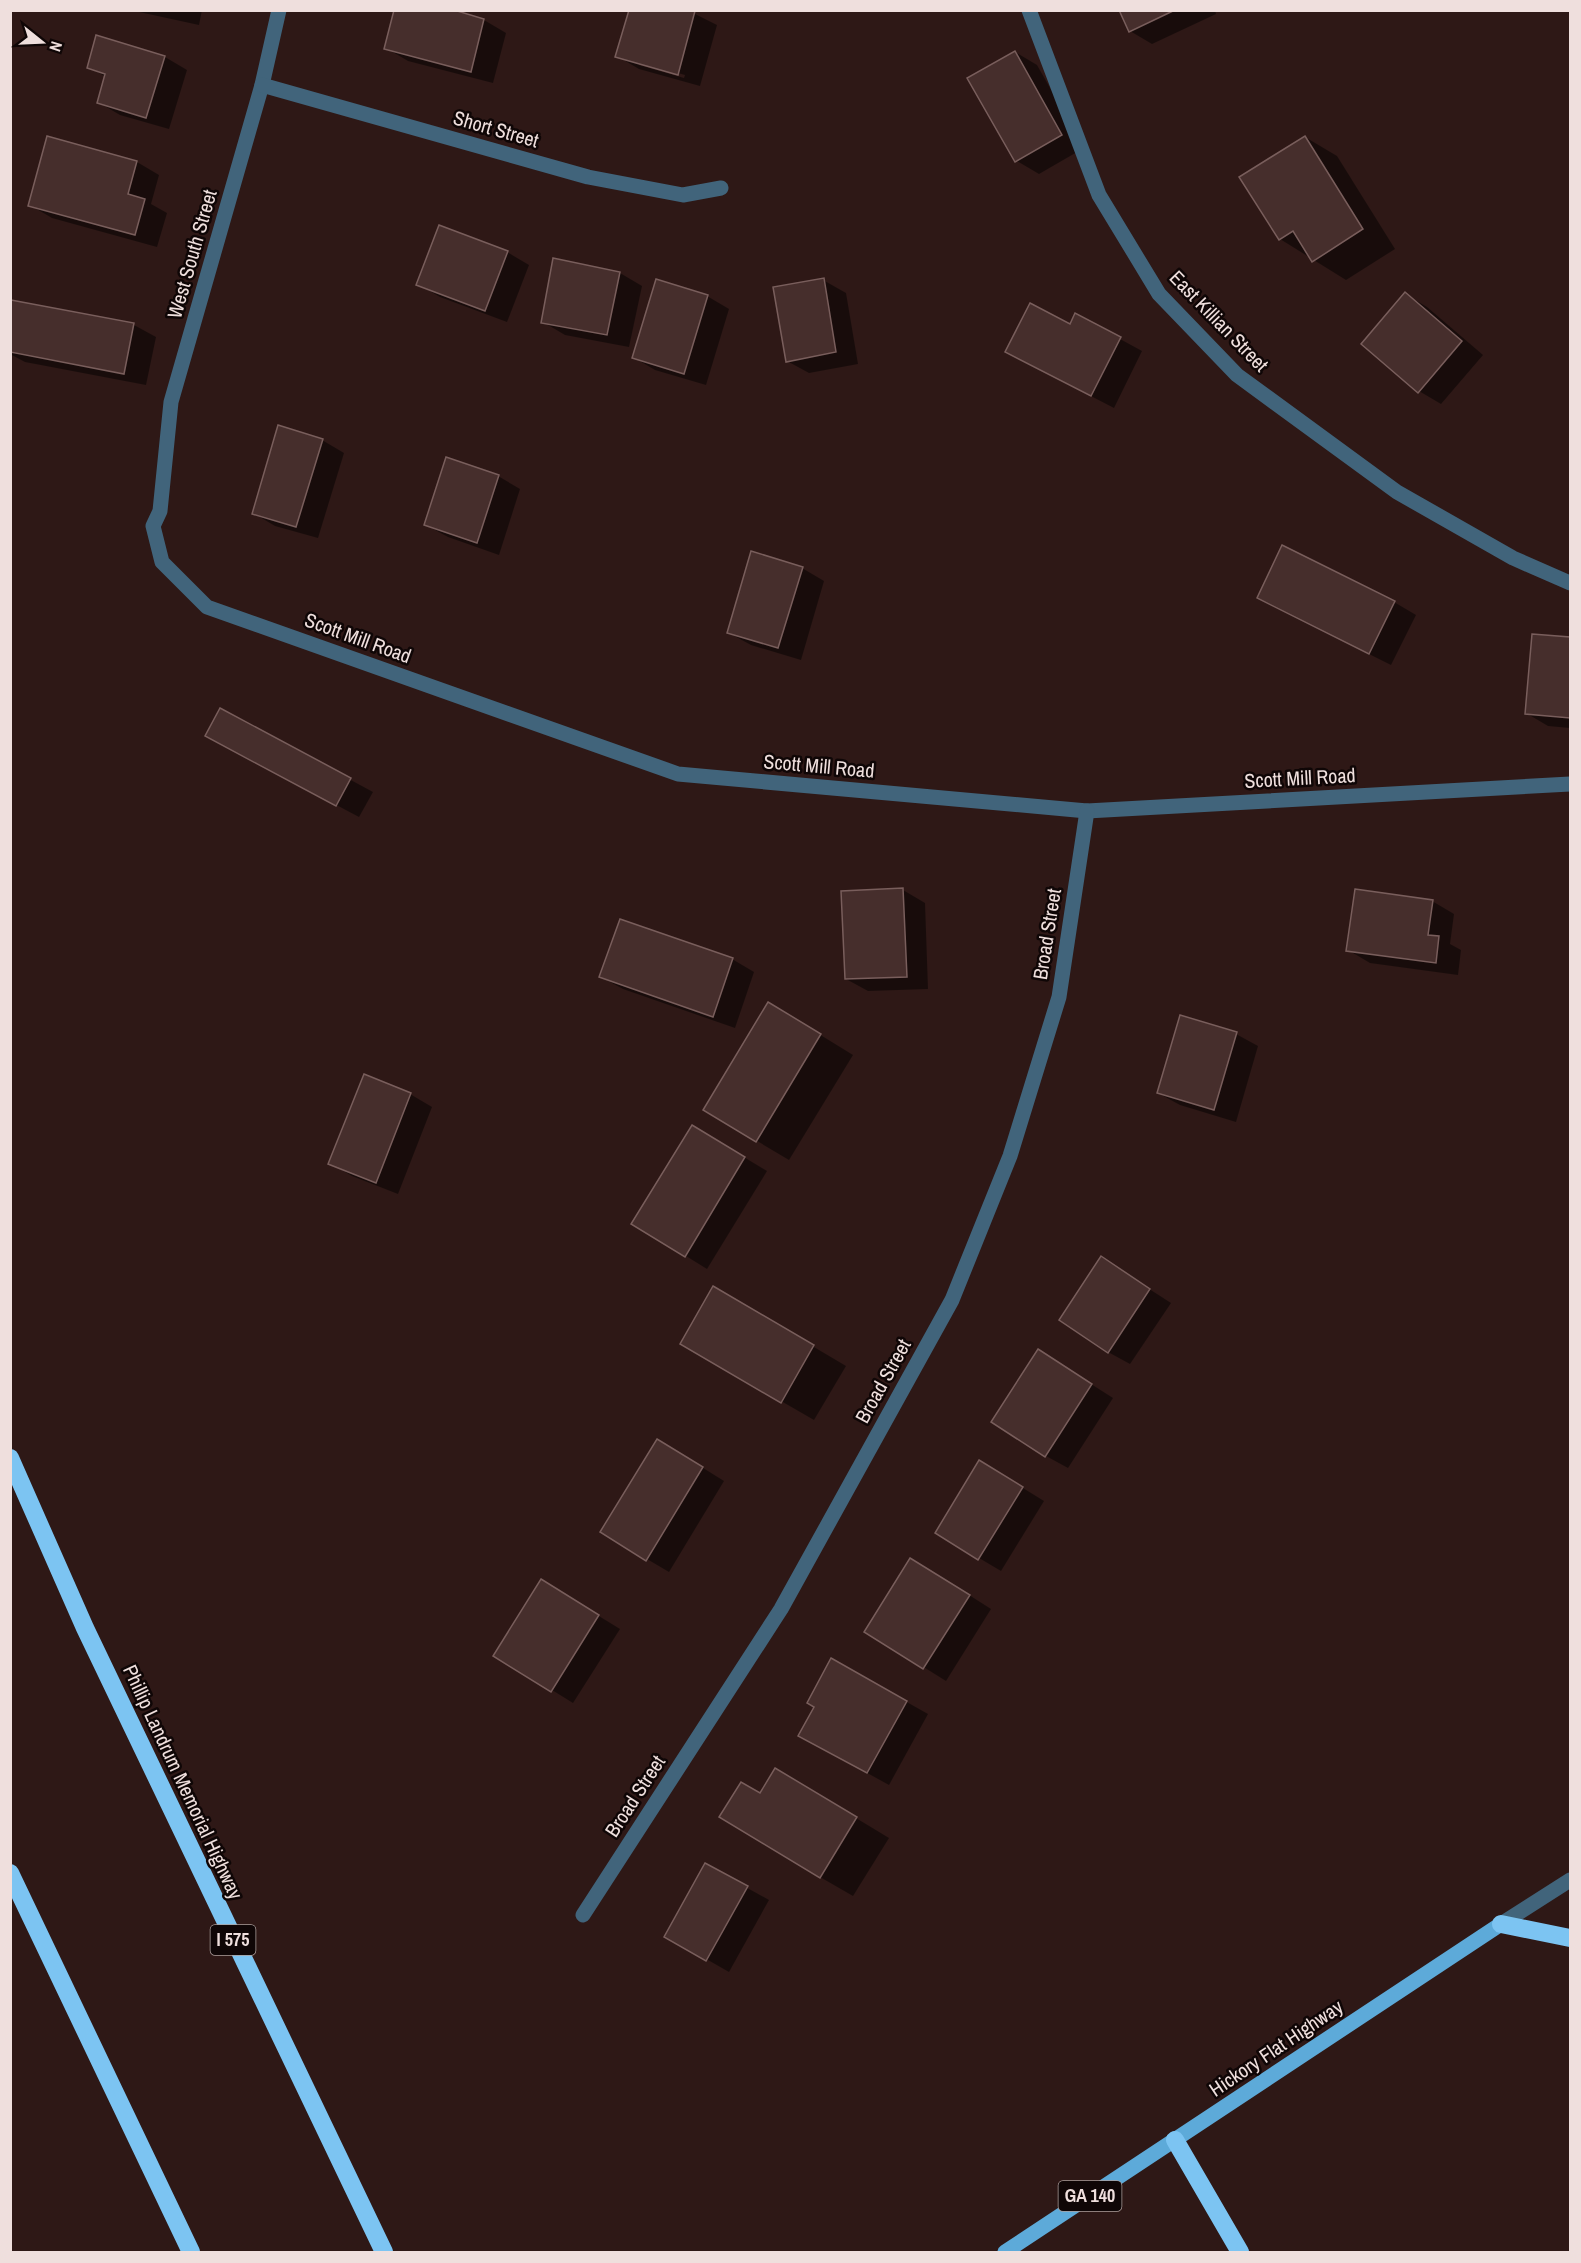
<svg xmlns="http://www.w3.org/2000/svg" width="1581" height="2263" viewBox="0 0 1581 2263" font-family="'Archivo Narrow',sans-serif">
  <rect width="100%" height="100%" fill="#2e1816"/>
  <g fill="#0007" fill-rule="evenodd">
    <polygon points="130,10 202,10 199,25"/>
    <polygon points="448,10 484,20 506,33 493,83 408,61 386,48"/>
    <path d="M630 10H687L717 25 700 86 639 69 617 56ZM639 62 685 75 684 78 639 65Z"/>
    <polygon points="1120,10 1215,10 1216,14 1152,44 1130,31"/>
    <polygon points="1015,52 1037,65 1084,148 1039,174 1017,161"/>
    <polygon points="165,57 187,70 169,129 120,115 98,102 106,77 89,67"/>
    <polygon points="1305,137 1337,156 1395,249 1346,280 1280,239"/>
    <polygon points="48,138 137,162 159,175 151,204 167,213 157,247 52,218 30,205"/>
    <polygon points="507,252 529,265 507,322 440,297 418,284"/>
    <polygon points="620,273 642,286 629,347 565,335 543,322"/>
    <polygon points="823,280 846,293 858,364 809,373 787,361"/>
    <polygon points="1405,294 1427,307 1483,355 1441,404 1419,391"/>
    <polygon points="707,296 729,309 706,385 655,370 633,357"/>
    <polygon points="12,302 134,325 156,337 146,385 25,362 10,354"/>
    <polygon points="1076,315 1142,351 1114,408 1029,364 1071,326"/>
    <polygon points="322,440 344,453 318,538 275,526 253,513"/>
    <polygon points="498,476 520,489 499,555 448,537 426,525"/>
    <polygon points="802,568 824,581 801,660 751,645 729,633"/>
    <polygon points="1394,602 1416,615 1391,665 1281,610"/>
    <polygon points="1533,635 1570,639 1570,728 1548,726 1526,713"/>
    <polygon points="221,710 373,792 359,817 229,748"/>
    <polygon points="903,890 925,903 928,989 868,991 846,979"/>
    <polygon points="1432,901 1454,914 1450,944 1461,950 1458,975 1370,963 1348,950"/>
    <polygon points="732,959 754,972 735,1028 623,989 601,977"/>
    <polygon points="801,1023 853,1055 789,1160 705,1110"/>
    <polygon points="1236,1034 1258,1046 1236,1122 1180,1105 1158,1093"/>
    <polygon points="410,1094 432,1107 398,1194 352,1176 330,1163"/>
    <polygon points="714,1139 767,1171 707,1269 686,1256"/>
    <polygon points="1101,1258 1171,1303 1130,1364 1108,1352"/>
    <polygon points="714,1288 846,1366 814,1420 682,1344"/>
    <polygon points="1039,1351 1113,1398 1068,1468 1046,1456"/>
    <polygon points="679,1453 724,1481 669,1572 647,1559"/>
    <polygon points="1002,1475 1044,1501 1001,1571 937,1533"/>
    <polygon points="933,1572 991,1609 946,1681 866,1631"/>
    <polygon points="563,1594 620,1629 573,1703 552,1690"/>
    <polygon points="832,1660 928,1714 889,1785 822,1748 816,1706"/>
    <polygon points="808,1789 889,1838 853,1896 820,1877"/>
    <polygon points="706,1865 769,1900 729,1972 666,1936"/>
  </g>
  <g fill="#462e2c" stroke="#795e5c" stroke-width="1.5">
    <polygon points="394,10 454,10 484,19 471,72 384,49"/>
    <polygon points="629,10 695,11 678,75 615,57"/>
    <polygon points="1119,10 1175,10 1129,32"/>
    <polygon points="96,35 165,56 146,118 97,103 105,74 87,68"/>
    <polygon points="1015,51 1062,135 1015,162 967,78"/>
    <polygon points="47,136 137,161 128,194 145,199 135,235 28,206"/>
    <polygon points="1305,136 1363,229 1312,262 1293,231 1279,240 1239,177"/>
    <polygon points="439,225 508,251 485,311 416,285"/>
    <polygon points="553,258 620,272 607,335 541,323"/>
    <polygon points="824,278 836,352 786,362 773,287"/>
    <polygon points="656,279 708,295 684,374 632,358"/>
    <polygon points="1405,292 1462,341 1418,393 1361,344"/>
    <polygon points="11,300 134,323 124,374 10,352"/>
    <polygon points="1030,303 1070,324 1075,313 1121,337 1091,396 1005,352"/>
    <polygon points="278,425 323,439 296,527 252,514"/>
    <polygon points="446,457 499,475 477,543 424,525"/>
    <polygon points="1282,545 1395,601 1369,654 1257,598"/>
    <polygon points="751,551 803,567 778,648 727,633"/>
    <polygon points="1532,634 1570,637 1570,718 1525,714"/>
    <polygon points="220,708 351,778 336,806 205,736"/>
    <polygon points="903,888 907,977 845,979 841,891"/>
    <polygon points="1355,889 1433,900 1428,935 1439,936 1436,963 1346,951"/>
    <polygon points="620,919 733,958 713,1017 599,977"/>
    <polygon points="768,1002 821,1034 756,1142 703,1110"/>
    <polygon points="1180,1015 1237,1032 1214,1110 1157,1093"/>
    <polygon points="364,1074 411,1093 376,1183 328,1164"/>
    <polygon points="692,1125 745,1157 685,1257 631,1224"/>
    <polygon points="1101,1256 1150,1289 1108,1353 1059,1320"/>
    <polygon points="713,1286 814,1345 781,1403 680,1344"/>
    <polygon points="1038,1349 1092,1384 1045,1457 991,1422"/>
    <polygon points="657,1439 703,1467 646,1561 600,1532"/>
    <polygon points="979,1460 1023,1487 978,1560 935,1533"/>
    <polygon points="910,1558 970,1595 923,1669 864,1632"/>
    <polygon points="541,1579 599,1615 551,1692 493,1656"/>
    <polygon points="831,1658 907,1701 867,1773 798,1736 814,1707 807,1703"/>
    <polygon points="775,1768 857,1817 820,1878 719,1817 741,1782 760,1793"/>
    <polygon points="705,1863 748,1886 706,1961 664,1937"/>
  </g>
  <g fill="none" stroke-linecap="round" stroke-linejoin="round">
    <g stroke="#41647b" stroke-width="15">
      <polyline points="279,10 262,85 171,402 160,511 153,526 162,562 207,607 678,774 1087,811 1570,784"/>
      <polyline points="1029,10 1099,195 1159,294 1237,375 1397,492 1513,558 1570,583"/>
      <polyline points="262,85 588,177 683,195 721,188"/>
      <polyline points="583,1915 781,1609 952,1300 1010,1156 1059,997 1087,811"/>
      <polyline points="1501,1924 1570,1880"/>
    </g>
    <polyline stroke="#5daad9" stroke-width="15" points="1005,2252 1501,1924"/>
    <g stroke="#7cc4f2" stroke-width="18">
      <polyline points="10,1458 85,1628 384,2252"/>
      <polyline points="10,1873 191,2252"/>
      <polyline points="1501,1924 1570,1938"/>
      <polyline points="1175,2140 1240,2252"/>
    </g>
  </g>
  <g text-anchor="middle" stroke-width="5" stroke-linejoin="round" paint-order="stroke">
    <g fill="#0f0606" stroke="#ac9e9c" stroke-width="1.5">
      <rect x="210.5" y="1925" width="45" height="30" rx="4.5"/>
      <rect x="1058.5" y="2181" width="63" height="30" rx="4.5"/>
    </g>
    <g font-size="18" font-weight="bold" fill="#efdfdd">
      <text x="233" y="1946">I 575</text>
      <text x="1090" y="2202">GA 140</text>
    </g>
    <g font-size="20" fill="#efdfdd" stroke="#0f0606">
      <text transform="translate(496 129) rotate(16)" y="7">Short Street</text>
      <text transform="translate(192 254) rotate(-74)" y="7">West South Street</text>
      <text transform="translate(1219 321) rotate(46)" y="7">East Killian Street</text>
      <text transform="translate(358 638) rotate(20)" y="7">Scott Mill Road</text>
      <text transform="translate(819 766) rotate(5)" y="7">Scott Mill Road</text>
      <text transform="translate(1300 778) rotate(-3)" y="7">Scott Mill Road</text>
      <text transform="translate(1047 934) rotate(-81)" y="7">Broad Street</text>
      <text transform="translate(883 1381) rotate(-61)" y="7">Broad Street</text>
      <text transform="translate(183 1782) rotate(65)" y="7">Phillip Landrum Memorial Highway</text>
      <text transform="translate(635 1796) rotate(-57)" y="7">Broad Street</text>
      <text transform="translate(1276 2048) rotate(-34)" y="7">Hickory Flat Highway</text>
    </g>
  </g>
  <rect width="1581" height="2263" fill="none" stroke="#efdfdd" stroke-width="24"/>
  <g transform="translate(42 42) rotate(108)" stroke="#0f0606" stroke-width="4.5" paint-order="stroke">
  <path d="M0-4.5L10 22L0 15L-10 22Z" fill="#efdfdd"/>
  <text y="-9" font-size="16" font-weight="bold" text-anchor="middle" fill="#efdfdd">N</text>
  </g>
</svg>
